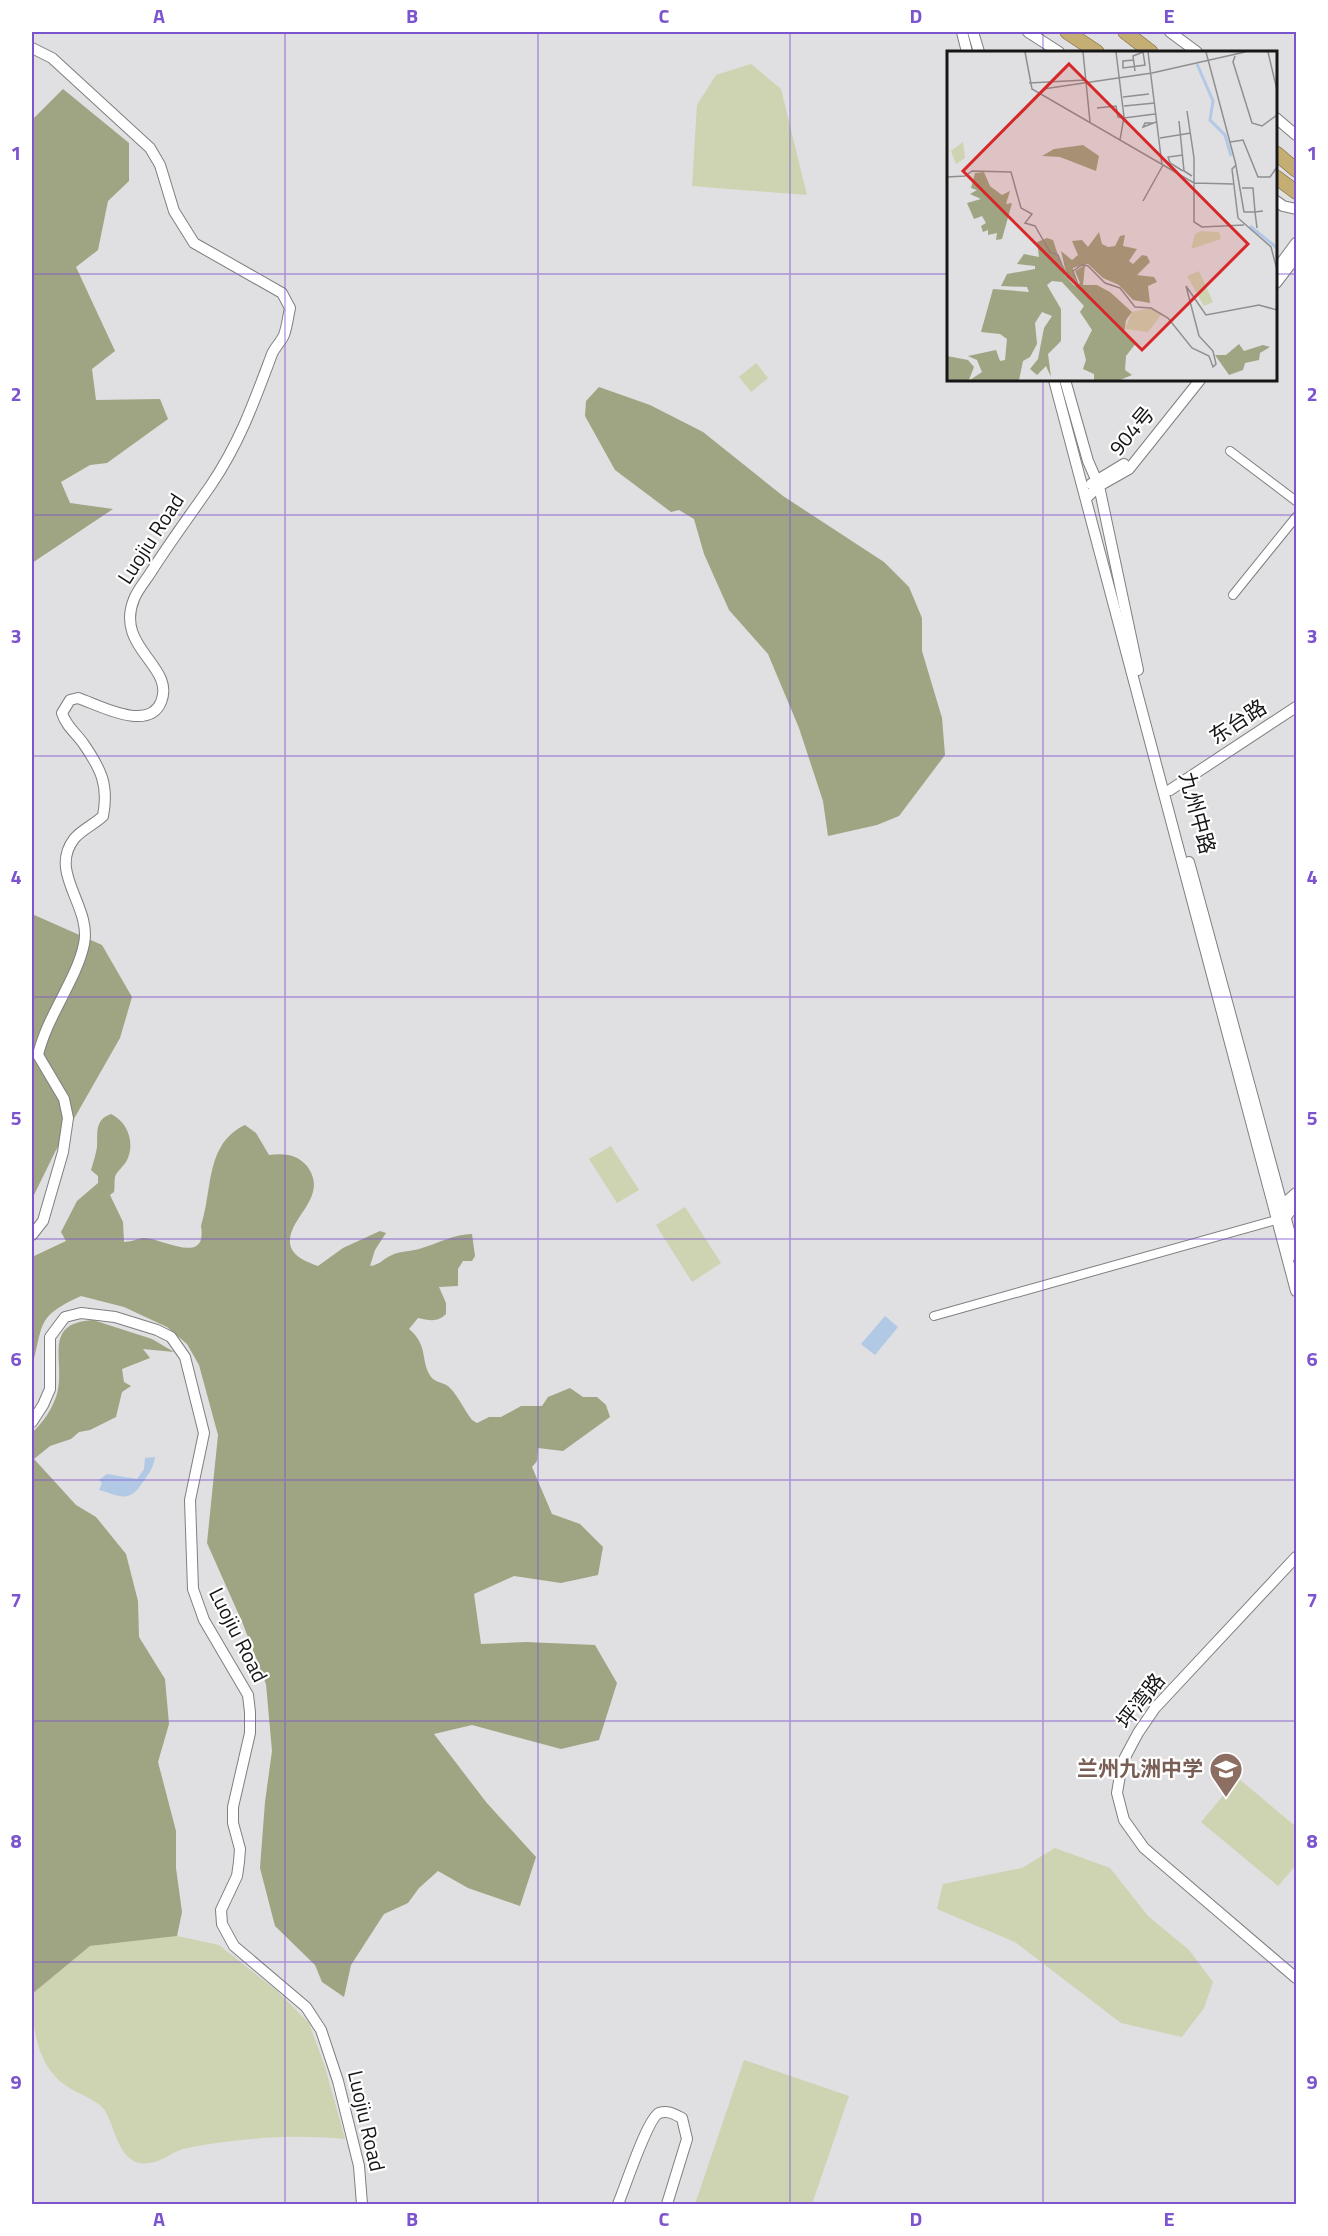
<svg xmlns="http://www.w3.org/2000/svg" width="1328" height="2236" viewBox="0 0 1328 2236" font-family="'Titillium Web','Noto Sans SC',sans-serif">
  <rect width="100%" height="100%" fill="#e0dfe1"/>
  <g fill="#ced3b1">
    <polygon points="751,64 781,89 807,195 692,186 697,105 716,75"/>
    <polygon points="756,363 768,378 751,392 739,377"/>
    <polygon points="611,1146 639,1190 617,1203 589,1159"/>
    <polygon points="685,1207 721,1263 692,1282 656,1225"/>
    <polygon points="1238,1778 1296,1827 1296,1865 1278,1886 1201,1822"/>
    <polygon points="1055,1848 1110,1868 1148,1916 1189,1950 1213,1982 1204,2008 1182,2037 1121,2023 1015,1942 937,1909 943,1884 1022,1868"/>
    <path d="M177 1936 219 1945 277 1991 309 2023 325 2067 345 2139C292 2134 240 2138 187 2148 174 2150 163 2162 149 2163 117 2168 116 2124 103 2108 95 2099 78 2094 68 2087 37 2067 32 2028 32 1994L90 1946Z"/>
    <polygon points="744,2060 849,2096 812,2204 695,2204"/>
  </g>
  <g fill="#9fa482">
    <polygon points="63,89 129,143 129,181 108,201 98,250 76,267 115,351 92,369 96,400 160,399 168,419 107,463 90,465 61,482 70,503 113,509 32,563 32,120"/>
    <polygon points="599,387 650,405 703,432 783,496 884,562 909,587 922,618 922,651 942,718 945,755 899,816 877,825 828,836 823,801 799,728 768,654 729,610 704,554 694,519 679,510 671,512 615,470 585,416 586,401"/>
    <polygon points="32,914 102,945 132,997 120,1038 55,1152 32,1199"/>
    <path d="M111 1114C128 1122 136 1144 126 1162 123 1167 117 1171 115 1177 114 1182 115 1187 114 1192L110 1195 123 1222 124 1242C131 1242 136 1239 143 1238 159 1236 208 1268 201 1226 213 1189 205 1144 245 1125L256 1133 269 1155C283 1153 297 1154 307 1166 330 1197 288 1217 290 1243 291 1256 307 1262 318 1266L343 1248 380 1231 386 1233 375 1250 370 1266C379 1265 382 1260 390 1256 401 1250 412 1252 422 1248 439 1243 455 1234 472 1234L475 1256 472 1261H463L458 1269V1286L439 1287 446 1303V1314C437 1323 429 1320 418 1318L409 1329C430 1346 419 1364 433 1379 438 1383 446 1383 450 1388 459 1397 464 1410 472 1420L477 1423 489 1417H501L521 1406H542L548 1397 570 1388 583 1397H597L606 1405 610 1417 563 1451 538 1448 537 1461 532 1467 552 1514 580 1524 603 1547 598 1575 561 1583 514 1576 474 1594 481 1644 526 1642 595 1645 617 1683 599 1740 561 1749 472 1725 434 1734 486 1802 536 1857 520 1906 468 1888 438 1871 419 1888 408 1903 384 1914 351 1965 344 1997 322 1982 315 1965 275 1926 260 1868 265 1802 272 1751 266 1684 243 1624 207 1543 218 1435 199 1365 187 1344 167 1327 124 1307 81 1296C35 1317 44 1324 32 1367V1257L66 1241 61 1232 77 1201 98 1183V1176L91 1170C93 1163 96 1154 97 1147 98 1133 94 1120 111 1114Z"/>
    <path d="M93 1320 152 1339 174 1352 143 1349 150 1358 122 1369 124 1382 131 1386 122 1392 116 1417 90 1430 79 1432 71 1439 50 1446 34 1459 76 1505 96 1517 126 1554 138 1601 139 1637 165 1679 169 1724 158 1762 176 1831V1868L182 1912 177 1936 90 1946 32 1994V1433C43 1422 52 1410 57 1394 66 1361 41 1323 93 1320Z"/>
  </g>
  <g fill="#b1c9e5">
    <polygon points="885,1316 898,1327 875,1355 861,1344"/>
    <path d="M155 1457C153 1469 149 1473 143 1482 128 1505 119 1495 99 1490L102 1483 99 1480 107 1474 137 1479 144 1469 145 1458Z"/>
  </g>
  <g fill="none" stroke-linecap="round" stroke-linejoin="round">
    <defs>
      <g id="minor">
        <polyline points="1230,451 1296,501"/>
        <polyline points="1233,595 1296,517"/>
        <polyline points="934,1316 1283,1218"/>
      </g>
      <g id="tertiary">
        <polyline points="962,32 967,52"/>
        <polyline points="973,32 979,52"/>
        <polyline points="1028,32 1059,52"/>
        <polyline points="1170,32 1197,52"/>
        <path d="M32 48 52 58 150 148 160 165 174 211 194 243 282 293 290 308C288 317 287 327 284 335 281 342 275 347 272 354 254 402 240 442 211 485 191 514 170 542 151 572 146 580 138 589 134 599 114 648 176 666 161 702 148 733 97 704 78 698L70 700 62 713C66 726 75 732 83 743 101 769 109 785 103 816 95 824 81 830 74 839 48 873 92 906 84 944 77 979 47 1016 38 1055L64 1099 68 1118 63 1152 43 1221 32 1235"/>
        <polyline points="1276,118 1296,135"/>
        <polyline points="1276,201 1283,206 1296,209"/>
        <polyline points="1276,270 1296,243"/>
        <polyline points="1276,283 1296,257"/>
        <polyline points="1054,380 1296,1291"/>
        <polyline points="1065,380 1088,461 1099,486 1138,670"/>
        <polyline points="1091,484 1124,464"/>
        <polyline points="1086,498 1099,486 1129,469 1200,380"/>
        <polyline points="1170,790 1296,707"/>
        <polyline points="1189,862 1296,1256"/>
        <polyline points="1279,1208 1296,1193"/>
        <polyline points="1286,1217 1296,1203"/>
        <polyline points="32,1422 43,1405 50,1389 50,1337 65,1317 81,1313 115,1317 157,1330 171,1337 185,1357 204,1433 190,1500 193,1589 204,1620 248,1695 250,1712 250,1733 233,1807 233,1823 240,1849 239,1862 237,1876 221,1910 222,1924 234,1946 306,2007 321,2030 338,2081 359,2166 362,2204"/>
        <polyline points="1296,1557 1155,1708 1138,1733 1122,1763 1117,1793 1124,1820 1144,1848 1296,1978"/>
        <path d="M618 2204C625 2188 647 2119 659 2113 668 2110 674 2114 682 2118L687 2139 667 2204"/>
      </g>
      <g id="trunk">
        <polyline points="1067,32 1097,52"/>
        <polyline points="1125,32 1151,52"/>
        <polyline points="1276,153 1296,170"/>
        <polyline points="1276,177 1296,192"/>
      </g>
    </defs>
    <use href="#minor" stroke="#7f7f81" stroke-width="10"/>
    <use href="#tertiary" stroke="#7f7f81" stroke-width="12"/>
    <use href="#trunk" stroke="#7e6b3d" stroke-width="15"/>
    <use href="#minor" stroke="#fff" stroke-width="8"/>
    <use href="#tertiary" stroke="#fff" stroke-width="10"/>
    <use href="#trunk" stroke="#c4ae74" stroke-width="14"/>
  </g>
  <path fill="none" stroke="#7c54ce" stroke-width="1.5" stroke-opacity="0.55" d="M285 32V2204M538 32V2204M790 32V2204M1043 32V52M32 274H948M1276 274H1296M1043 380V2204M32 515H1296M32 756H1296M32 997H1296M32 1239H1296M32 1480H1296M32 1721H1296M32 1962H1296"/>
  <defs>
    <symbol id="school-pin" viewBox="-11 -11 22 30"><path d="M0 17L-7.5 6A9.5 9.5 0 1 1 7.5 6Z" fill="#8d6e63" stroke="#fff"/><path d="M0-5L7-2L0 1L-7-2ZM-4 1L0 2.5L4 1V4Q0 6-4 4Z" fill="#fff"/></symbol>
  </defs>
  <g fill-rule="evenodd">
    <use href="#school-pin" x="1207" y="1750" width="38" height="52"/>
  </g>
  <g text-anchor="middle" stroke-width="4.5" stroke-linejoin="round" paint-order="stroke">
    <g font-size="21" fill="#161617" stroke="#fff">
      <text transform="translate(1132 431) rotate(-50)" y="7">904号</text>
      <text transform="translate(151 539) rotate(-57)" y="7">Luojiu Road</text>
      <text transform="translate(1238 722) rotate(-33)" y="7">东台路</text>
      <text transform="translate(1197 813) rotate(75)" y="7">九州中路</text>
      <text transform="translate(238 1635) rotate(63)" y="7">Luojiu Road</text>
      <text transform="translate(1141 1701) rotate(-52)" y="7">坪湾路</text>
      <text transform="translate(366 2121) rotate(77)" y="7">Luojiu Road</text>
    </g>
    <g font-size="21" font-weight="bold" fill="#785e54" stroke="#fff" text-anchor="end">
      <text x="1203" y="1776">兰州九洲中学</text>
    </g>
  </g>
  <g transform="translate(947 51)">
    <rect width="330" height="330" fill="#e0dfe1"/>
    <path d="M16 91 18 107 9 113 4 100ZM254 180 272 181 274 188 244 198 248 183ZM252 220 266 251 257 255 240 225ZM202 257 215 263 201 281 178 278 185 261Z" fill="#ced3b1"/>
    <path d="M136 94 152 105 149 120 113 106 95 105 107 98ZM37 121 43 135 55 144 63 140 59 153 65 152 55 188 49 189 50 182 41 184V179L36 181 34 175 39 172 35 165 27 168 20 152 34 148 23 143 30 139 24 137 28 122ZM152 181 155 193 161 196 168 195 173 185 178 184 176 195 190 198 182 210 186 213 195 204 200 205 203 211 190 224 207 226 210 231 201 235 203 252 186 249 172 234 156 227 141 213 126 217 129 232 120 226 114 200 125 209 131 204 125 190 135 189 141 196ZM100 187 106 189 118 225 128 235 133 232 128 220 138 214 136 234H150L163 241 185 261 179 269 177 283 189 292 179 305 178 319 185 324 173 329H147V323L136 318 139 309 136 297 145 279 133 261 137 255 115 231 105 230 100 234 114 258V290L101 303 104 326 99 315 90 324 83 318 91 308 97 277 105 265 95 261 88 272 90 293 83 306 76 310 72 329H23L35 321 30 309 21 305 49 299 53 310 58 309 60 288 53 283 34 281 46 238 82 241 80 236 54 235 60 223 88 218V215L70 213 77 203 92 206 90 191ZM292 293 297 300 316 294 323 296 313 302 312 309 298 312 296 319 282 324 268 304H279ZM0 305 21 309 27 316 22 329H0Z" fill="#9fa482"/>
    <path fill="none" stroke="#b1c9e5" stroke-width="3" d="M250 13 266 50 263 69 278 84 284 105M303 175 330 197"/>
    <path fill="none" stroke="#8f8f90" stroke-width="1.5" d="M78 1 85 38 247 132 286 133M136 1 143 71M169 1 177 66 173 89M201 1 215 114M259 1 289 114 285 118 291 167 324 196 330 219M321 1 330 39M288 5 286 11 305 72 315 75 330 64M187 9 176 10V17L198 14 196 1M188 20 186 5 196 1M82 32 139 29M96 38 205 22 298 1M176 46 202 43M177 55 208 52M150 57 169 55 171 66 177 67 208 63M240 60 247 107V171L255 176 297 174M232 70 237 120 245 125M207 72H198L196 76 209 71M213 87 244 82M283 91 296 89 311 126H323L330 116M289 115 297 161H308L306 137H295M236 120 223 112 221 106 236 104M0 126 18 125 25 120 64 121 74 157 85 163 78 172 88 175 103 201 111 204 120 226 131 234 126 220 135 214 141 215 158 232 173 237 188 256 204 257 221 267 245 297 262 305 266 316 269 313 266 300 252 285 239 235 259 264 312 254 330 259M196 150 216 114M310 177 308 161 316 160"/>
    <path fill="#d62828" fill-opacity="0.15" stroke="#d62828" stroke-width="3" d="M122 13 301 193 195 299 16 120Z"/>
    <rect width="330" height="330" fill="none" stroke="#161617" stroke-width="3"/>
  </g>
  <rect width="1328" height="2236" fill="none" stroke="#ffffff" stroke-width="66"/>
  <rect x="33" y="33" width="1262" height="2170" fill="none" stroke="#7c54ce" stroke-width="2"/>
  <g font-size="20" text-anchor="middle" font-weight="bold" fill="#7c54ce">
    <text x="159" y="23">A</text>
    <text x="412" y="23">B</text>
    <text x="664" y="23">C</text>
    <text x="916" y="23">D</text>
    <text x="1169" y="23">E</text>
    <text x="16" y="160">1</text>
    <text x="1312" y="160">1</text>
    <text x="16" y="401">2</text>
    <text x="1312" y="401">2</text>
    <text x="16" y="643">3</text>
    <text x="1312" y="643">3</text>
    <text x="16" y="884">4</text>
    <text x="1312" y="884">4</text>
    <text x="16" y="1125">5</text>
    <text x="1312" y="1125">5</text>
    <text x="16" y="1366">6</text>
    <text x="1312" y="1366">6</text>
    <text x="16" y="1607">7</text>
    <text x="1312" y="1607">7</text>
    <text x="16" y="1848">8</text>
    <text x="1312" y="1848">8</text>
    <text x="16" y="2089">9</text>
    <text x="1312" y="2089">9</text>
    <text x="159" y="2226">A</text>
    <text x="412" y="2226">B</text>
    <text x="664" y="2226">C</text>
    <text x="916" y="2226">D</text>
    <text x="1169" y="2226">E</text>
  </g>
</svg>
